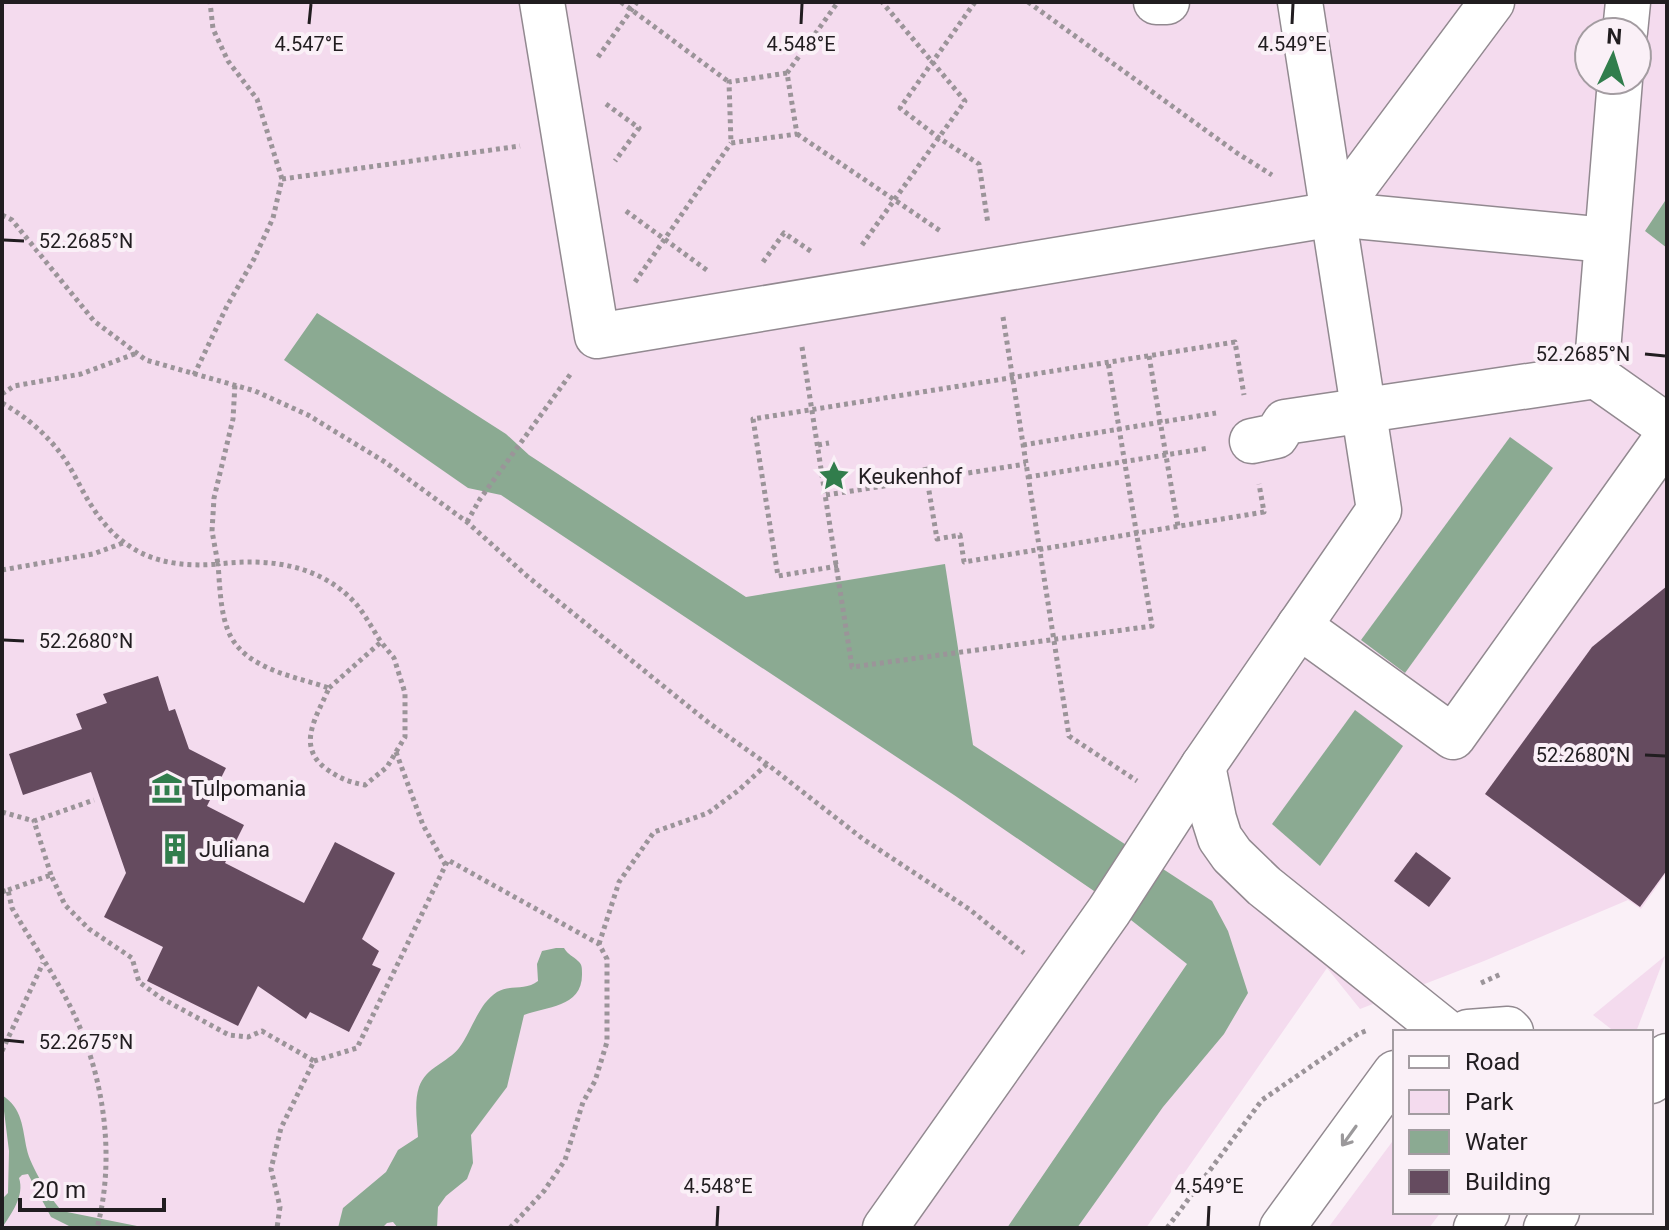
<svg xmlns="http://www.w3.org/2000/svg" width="1669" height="1230" viewBox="0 0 1669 1230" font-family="Roboto,sans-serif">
  <rect width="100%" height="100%" fill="#faf0f7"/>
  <g fill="#f4dbee" fill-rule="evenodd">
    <path d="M2 2H1667V872L1641 909 1628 900 1484 961 1360 1009 1327 968 1146 1228H2ZM1589 32H1637V80H1589Z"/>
    <polygon points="1665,956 1636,1032 1615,1032 1593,1015"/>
    <polygon points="1395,1138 1395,1212 1441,1212 1429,1228 1328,1228"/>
  </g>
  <g fill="#8baa92">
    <polygon points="1667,198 1667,248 1645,231"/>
    <polygon points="317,313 506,434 529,455 746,597 945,564 973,745 1212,901 1228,931 1248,993 1224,1034 1163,1107 1077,1228 1007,1228 1187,964 1094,891 954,795 501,495 468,488 284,360"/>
    <polygon points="1510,437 1553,468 1405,673 1361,640"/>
    <polygon points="1355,710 1403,746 1320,866 1272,824"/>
    <path d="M556 948H564C568 955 573 956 578 961 582 964 582 968 582 973 583 1008 546 1006 524 1015L507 1087 471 1135 473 1163 467 1179 446 1196 438 1207 437 1228H398L393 1222 387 1223 382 1228H338L343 1208 386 1172 398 1150 418 1137C417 1121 414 1102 419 1087 426 1067 447 1063 459 1048 472 1031 478 1004 497 992 511 984 526 991 538 981L537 964 542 951Z"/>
    <path d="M2 1095C23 1109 22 1127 27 1150 30 1165 51 1200 62 1211L147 1228 69 1226 51 1217 28 1174 22 1175 19 1178C25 1196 11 1214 2 1228V1199L8 1193 9 1151Z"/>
  </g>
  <g fill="#654b5f">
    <polygon points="1667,586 1667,870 1640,907 1485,794 1592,647"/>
    <polygon points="158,676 169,711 175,709 189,749 226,768 207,806 244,825 225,863 304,903 335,842 395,873 362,939 379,951 372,965 381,969 349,1032 310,1012 306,1019 258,986 238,1026 147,981 163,947 104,917 126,873 91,772 23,795 9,754 82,729 76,714 107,703 103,694"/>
    <polygon points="1416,852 1451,878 1429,907 1394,881"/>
  </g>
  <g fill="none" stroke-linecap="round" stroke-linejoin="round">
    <defs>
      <g id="minor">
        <polyline points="542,2 597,336 1334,214 1606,240"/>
        <polyline points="1156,2 1167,2"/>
        <polyline points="1625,32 1628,2"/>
        <polyline points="1334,214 1492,2"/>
        <polyline points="1596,376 1667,426"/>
        <polyline points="1252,441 1276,436 1285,422 1596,376 1620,80"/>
        <polyline points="1299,626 1453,737 1667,437"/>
        <polyline points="1203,766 1214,819 1220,838 1232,855 1264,886 1446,1032"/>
        <polyline points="1468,1032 1508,1029 1511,1032"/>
        <polyline points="1651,1081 1667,1056"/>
        <polyline points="885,1228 1109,911 1203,766 1379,510 1300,2"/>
        <polyline points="1282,1228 1395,1073"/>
        <polyline points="1476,1228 1487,1212"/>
        <polyline points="1546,1228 1557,1212"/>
      </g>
    </defs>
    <use href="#minor" stroke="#928990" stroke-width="47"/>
    <g stroke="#9b9499" stroke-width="5" stroke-dasharray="4 4" stroke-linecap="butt">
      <polyline points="621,2 729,82"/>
      <polyline points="975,2 900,108 939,138 979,164 988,224"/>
      <polyline points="1028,2 1237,153 1272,175"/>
      <polyline points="598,57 637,2"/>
      <polyline points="787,73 729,82 731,143 797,134 787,73 838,2"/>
      <polyline points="606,104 639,128 615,161"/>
      <polyline points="797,134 942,232"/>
      <polyline points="282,179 520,146"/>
      <polyline points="626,211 708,271"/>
      <polyline points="2,215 12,220 94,321 146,360 255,391 308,415 385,462 467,522 527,576 709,723 767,764 863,839 969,909 1024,953"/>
      <polyline points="862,245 965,101 882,2"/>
      <polyline points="763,262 784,233 812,252"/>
      <polyline points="635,282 731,143"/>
      <polyline points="1003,317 1069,736 1137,781"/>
      <polyline points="802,347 852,667 1152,626 1108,362"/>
      <polyline points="1149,356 1178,526"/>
      <polyline points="194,375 227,306 254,259 273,218 282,179 257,99 228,61 213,29 210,2"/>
      <polyline points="2,394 14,386 81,374 137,353"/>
      <path d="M2 403C27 417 50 437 66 461 75 475 82 491 91 505 121 553 161 569 218 564L212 531 214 498 233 419 235 384"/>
      <polyline points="818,445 829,443"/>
      <polyline points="1023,445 1216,413"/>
      <polyline points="925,467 937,539 960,535 964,562 1264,512 1259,484"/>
      <polyline points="1028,477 1209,448"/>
      <polyline points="826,495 1026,464"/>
      <polyline points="467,522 480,499 572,372"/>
      <polyline points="838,566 778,576 753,419 1235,342 1244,395"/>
      <polyline points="2,570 93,554 123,543"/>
      <path d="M329 688 381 642 394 658 405 693V737L387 767 365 785C348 782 339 778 325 768 296 745 317 716 329 688 297 677 249 670 231 637 220 616 220 587 218 564 269 558 321 564 357 605 366 616 373 630 381 642"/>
      <polyline points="396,752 423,825 446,866"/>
      <polyline points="2,812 34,821"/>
      <polyline points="51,875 34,821 94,800"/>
      <polyline points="8,890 51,875 65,905 89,929 132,958 139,982 161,998 229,1035 248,1037 262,1031 314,1061 281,1128 271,1169 280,1207 277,1228"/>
      <path d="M2 892 8 890 12 908C31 941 54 974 71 1008 104 1074 116 1157 97 1228"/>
      <polyline points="599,944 619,882 654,832 708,813 739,790 767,764"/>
      <polyline points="1481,983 1501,974"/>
      <polyline points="2,1051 43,963"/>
      <polyline points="314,1061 357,1048 448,860 599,944 607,959 607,1042 595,1081 583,1102 565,1160 544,1191 510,1228"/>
      <polyline points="1167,1228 1262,1100 1358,1034 1368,1030"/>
    </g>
    <use href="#minor" stroke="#fff" stroke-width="44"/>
  </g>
  <defs><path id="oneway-shaft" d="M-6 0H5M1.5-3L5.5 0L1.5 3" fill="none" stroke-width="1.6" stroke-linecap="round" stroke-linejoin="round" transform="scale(2)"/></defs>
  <use stroke="#9b999b" href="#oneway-shaft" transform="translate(1349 1136) rotate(126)"/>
  <path fill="none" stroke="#211d20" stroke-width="3" d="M309 24 311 4M801 24 802 4M1292 24 1293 4M4 240 24 241M1645 354 1665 356M4 640 24 641M1645 755 1665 756M4 1040 24 1042M717 1226 718 1206M1208 1226 1209 1206"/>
  <defs>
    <symbol id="sight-bare" viewBox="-9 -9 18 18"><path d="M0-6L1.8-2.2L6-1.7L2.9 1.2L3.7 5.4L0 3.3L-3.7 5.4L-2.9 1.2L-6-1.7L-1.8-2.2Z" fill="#317d4c" stroke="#faf0f7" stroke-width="2.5" paint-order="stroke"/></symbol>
    <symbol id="museum-bare" viewBox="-9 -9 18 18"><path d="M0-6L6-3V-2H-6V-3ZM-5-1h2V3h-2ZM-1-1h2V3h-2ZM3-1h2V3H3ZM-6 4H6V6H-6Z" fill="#317d4c" stroke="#faf0f7" stroke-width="2.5" paint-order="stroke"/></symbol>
    <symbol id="building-bare" viewBox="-9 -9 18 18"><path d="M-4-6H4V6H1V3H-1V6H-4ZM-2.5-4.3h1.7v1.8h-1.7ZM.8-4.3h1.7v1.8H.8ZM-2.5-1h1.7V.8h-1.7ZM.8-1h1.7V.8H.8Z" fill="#317d4c" stroke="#faf0f7" stroke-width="2.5" paint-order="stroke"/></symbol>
  </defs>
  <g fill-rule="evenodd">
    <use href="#sight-bare" x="812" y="454" width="44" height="44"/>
    <use href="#museum-bare" x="145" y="766" width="44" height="44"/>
    <use href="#building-bare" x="153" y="827" width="44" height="44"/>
  </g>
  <g text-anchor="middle" stroke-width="8" stroke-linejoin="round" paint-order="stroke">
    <g font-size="22" fill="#211d20" stroke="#faf0f7" text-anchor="start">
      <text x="858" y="484">Keukenhof</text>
      <text x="191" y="796">Tulpomania</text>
      <text x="199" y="857">Juliana</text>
    </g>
  </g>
  <g font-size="20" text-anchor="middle" fill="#211d20" stroke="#faf0f7" stroke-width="8" stroke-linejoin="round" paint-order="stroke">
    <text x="309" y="51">4.547°E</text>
    <text x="801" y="51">4.548°E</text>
    <text x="1292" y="51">4.549°E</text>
    <text x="86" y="248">52.2685°N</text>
    <text x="1583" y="361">52.2685°N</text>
    <text x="86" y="648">52.2680°N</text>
    <text x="1583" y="762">52.2680°N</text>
    <text x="86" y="1049">52.2675°N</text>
    <text x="718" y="1193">4.548°E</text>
    <text x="1209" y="1193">4.549°E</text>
  </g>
  <rect width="1669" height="1230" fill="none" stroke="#211d20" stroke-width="8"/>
  <rect x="1393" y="1030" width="260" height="184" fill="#faf0f7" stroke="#a39ca1" stroke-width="2"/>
  <rect x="1409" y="1056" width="40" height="12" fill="#ffffff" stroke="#a39ca1" stroke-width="2"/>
  <text x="1465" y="1070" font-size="24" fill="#211d20">Road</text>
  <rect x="1409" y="1090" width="40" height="24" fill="#f4dbee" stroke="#a39ca1" stroke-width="2"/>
  <text x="1465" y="1110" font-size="24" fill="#211d20">Park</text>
  <rect x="1409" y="1130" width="40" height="24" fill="#8baa92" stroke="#a39ca1" stroke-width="2"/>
  <text x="1465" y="1150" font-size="24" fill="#211d20">Water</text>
  <rect x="1409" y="1170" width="40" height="24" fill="#654b5f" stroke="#a39ca1" stroke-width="2"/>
  <text x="1465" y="1190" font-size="24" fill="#211d20">Building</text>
  <g transform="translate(1613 56) rotate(4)"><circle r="38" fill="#faf0f7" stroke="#a39ca1" stroke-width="2"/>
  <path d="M0-6L14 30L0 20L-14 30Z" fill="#317d4c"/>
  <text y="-12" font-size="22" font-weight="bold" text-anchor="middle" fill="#211d20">N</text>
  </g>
  <path d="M20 1198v12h144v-12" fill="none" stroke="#211d20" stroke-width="4"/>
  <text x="32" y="1198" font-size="24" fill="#211d20" stroke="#faf0f7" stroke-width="6" paint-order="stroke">20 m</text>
</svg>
